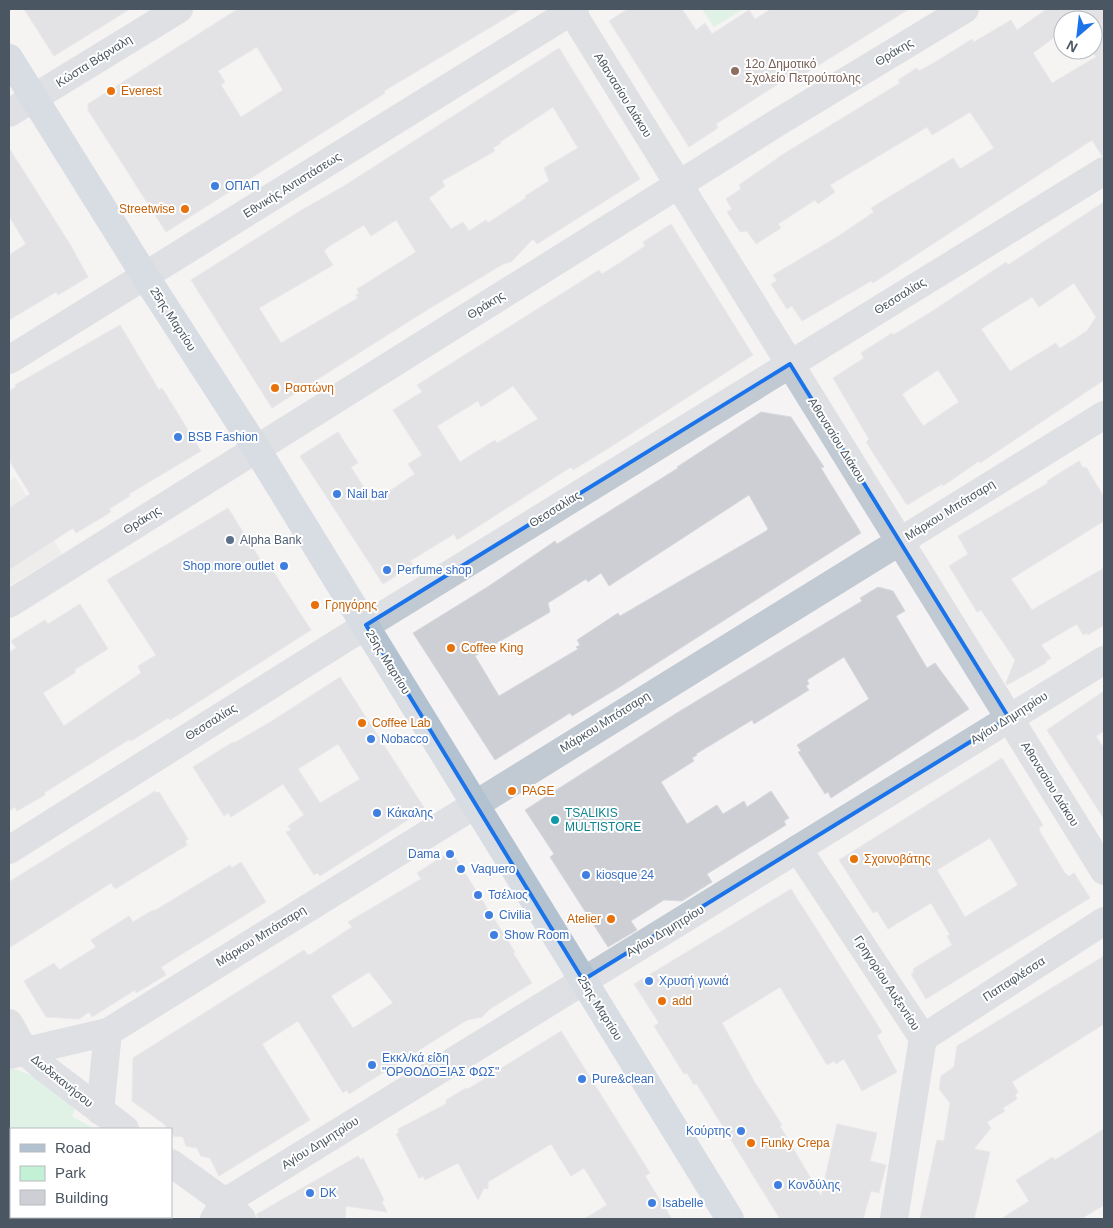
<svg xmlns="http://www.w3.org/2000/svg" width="1113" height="1228" viewBox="0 0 1113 1228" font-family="Arial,sans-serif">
  <rect width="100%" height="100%" fill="#f5f3f3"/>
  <polygon fill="#e6e4e5" points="15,477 62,554 9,586 9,481"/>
  <g fill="#c3f1d5">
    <polygon points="702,9 743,9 714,27"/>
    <path d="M9 1068C35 1073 56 1090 77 1104L72 1116 94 1129H11V1159L9 1160Z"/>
  </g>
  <g fill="#cdcfd5" stroke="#d7d9de" fill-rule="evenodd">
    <polygon points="24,9 130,9 54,56"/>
    <path d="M238 9H521L384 91 385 93 166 232 88 110V104ZM257 47 283 90 241 117 221 85 225 82 218 71Z"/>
    <polygon points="628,9 682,9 696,30 705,23 712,34 749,10 755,19 771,9 909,9 798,78 792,75 716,124 718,128 689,147 609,21"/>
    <path d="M1047 9H1104V155L1102 156 1092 140 873 283 871 281 802 321 792 306 787 309 771 284 777 281 773 275 837 237 874 212 871 208 953 158 960 169 994 148 970 112 932 135 927 127 830 185 835 192 818 204 815 200 778 224 781 228 756 244 747 231 740 232 727 212 732 209 726 199 741 189 739 185 785 153 900 83 898 80 917 68 919 71 937 61 972 39 974 42 1011 20 1017 30ZM1063 20H1093L1092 50 1096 57 1052 83 1033 53 1063 31Z"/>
    <path d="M559 48 640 179 537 244 533 239 511 262 503 264 422 313 272 408 191 280 300 211 344 186ZM553 107 578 148 544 168 549 181 525 196 526 198 488 223 486 220 469 231 463 222 451 229 429 198 445 186 442 181 495 151 493 148 501 143 500 142ZM396 220 416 252 357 289 359 293 356 295 358 298 281 343 259 308 333 265 324 251 328 247 364 225 371 236Z"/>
    <polygon points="9,148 71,246 88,277 58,295 56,292 9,320 9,255 26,244 9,216"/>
    <path d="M1104 202V380L980 463 979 461 943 486 942 484 907 505 866 442 869 439 833 378 864 358 861 353 892 333 893 335 931 312 1006 262 1008 265ZM1074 283 1096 317 1087 331 1062 347 1059 348 1056 343 1010 371 981 329 1032 297 1039 307ZM938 370 959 402 923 426 902 394Z"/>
    <path d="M671 224 753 355 612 446 573 470 571 467 457 540 454 534 410 561 413 565 383 584 300 456 338 432 358 463 351 467 373 502 415 474 408 464 422 455 393 410 422 392 417 385 599 270 602 274 621 262 645 246 643 242ZM513 386 538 419 497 443 495 440 460 462 437 426 478 401 481 407Z"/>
    <polygon points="120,325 159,390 162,388 201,451 129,494 130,496 109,509 111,512 76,533 73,528 9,570 9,508 30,494 9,460 9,391 16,387 15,385"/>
    <path d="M761 412 791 417 824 467 821 468 861 533 618 688 572 716 570 713 495 760 413 633 489 586 555 541 557 544 678 468 677 467ZM749 495 768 529 766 531 620 616 618 613 577 640 580 645 576 647 578 649 499 696 475 656 550 612 548 603 586 579 588 582 601 573 609 586Z"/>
    <polygon points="1079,461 1083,468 1086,467 1104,497 1104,521 1011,579 1032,610 1104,568 1104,625 1088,635 1087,633 1083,635 1077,624 1041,645 1051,658 1045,662 1046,663 1007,685 1006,683 1015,660 981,610 977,612 949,566 968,554 958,536 1048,483 1047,481"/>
    <polygon points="228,508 258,556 266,567 269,565 311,630 170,720 168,718 131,741 130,739 44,793 45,795 17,811 15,807 9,811 9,652 16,648 11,641 45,620 48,624 80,604 108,649 74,670 76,672 43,693 64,726 141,673 138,666 156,655 107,580"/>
    <polygon points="878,587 893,591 905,611 896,616 927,668 935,663 969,709 831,798 828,792 825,794 798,752 801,751 797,745 869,699 844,657 807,680 809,684 806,686 809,690 754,724 752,720 696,754 697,755 692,758 694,761 661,782 687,824 717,805 723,814 744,801 747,807 771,791 789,818 784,821 786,825 707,874 712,882 682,901 664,900 631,921 637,930 608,947 550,857 554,854 525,810 675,714 862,601 860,598"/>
    <path d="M340 677 425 809 320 876 317 873 314 875 286 832 291 830 288 826 304 815 283 784 231 817 228 813 224 816 193 767 233 742 234 743 272 721ZM338 744 360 779 320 803 298 769Z"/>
    <polygon points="1104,691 1104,731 1096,736 1104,748 1104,819 1047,730"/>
    <path d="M1002 758 1043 825 1039 828 1040 832 1065 873 1069 876 1074 873 1090 898 926 999 911 974 914 972 913 969 952 945 947 936 950 935 931 903 888 929 877 911 873 913 839 860ZM990 838 1018 885 965 917 937 870Z"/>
    <polygon points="155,791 157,793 159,792 188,839 185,841 187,845 115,889 111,883 9,948 9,882"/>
    <path d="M451 851 515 952 513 953 532 983 490 1009 482 1017 467 1020 349 1094 347 1090 343 1093 298 1021 262 1044 310 1120 219 1176 210 1158 201 1156 197 1148 186 1146 183 1137 173 1136 171 1129H168L164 1124 132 1101 133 1058 304 950 308 955 311 954 352 927 348 922 421 879 417 873ZM369 972 393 1003 353 1028 331 996Z"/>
    <polygon points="241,862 266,902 161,967 166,975 136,993 135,990 92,1017 89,1012 79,1019 46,1017 24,981 54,963 59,970 96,947 91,940 129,916 133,922 153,910 154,911 230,865 232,868"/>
    <polygon points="791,889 882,1032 877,1036 897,1072 862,1091 844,1059 836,1064 834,1061 827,1065 780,987 722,1023 754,1081 782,1125 780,1126 821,1196 837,1124 877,1133 870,1161 886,1165 879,1193 871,1191 863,1219 780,1219 696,1083 694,1085 687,1073 684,1074 654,1026 659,1023 634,984"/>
    <polygon points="1104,956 1104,1024 1012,1082 1018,1092 1015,1095 1017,1099 1003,1108 1005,1111 987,1122 991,1128 974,1149 990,1152 974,1219 920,1219 937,1140 944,1141 950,1103 939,1089 941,1076 954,1067 957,1046"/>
    <polygon points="561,1031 650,1173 645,1176 672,1219 584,1219 607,1205 584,1168 571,1176 551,1144 488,1182 488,1189 484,1188 478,1200 458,1163 425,1180 423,1176 419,1178 396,1134 399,1132 398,1129 446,1104 446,1100 466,1088 468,1089"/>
    <polygon points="1104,1129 1104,1205 1081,1219 1001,1219 1029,1201 1016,1180 1053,1157 1055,1160"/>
    <polygon points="358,1156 361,1160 363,1158 384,1200 382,1202 387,1212 346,1206 345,1219 257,1219 257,1214"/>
  </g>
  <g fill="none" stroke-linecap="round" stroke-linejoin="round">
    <g stroke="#c1cad2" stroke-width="28">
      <polyline points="570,9 1104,871"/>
      <polyline points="9,113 179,9"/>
      <polyline points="9,360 575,9"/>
      <polyline points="9,604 780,121 965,9"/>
      <polyline points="798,849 923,1038 894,1219"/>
      <polyline points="9,850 341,641 1104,171"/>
      <polyline points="9,1023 24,1050 43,1067 125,1129"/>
      <polyline points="923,1038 1104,921"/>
      <polyline points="9,1055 108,1032 1104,415"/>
      <polyline points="100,1111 108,1032"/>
      <polyline points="171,1163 225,1202 242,1219"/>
      <polyline points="214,1219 225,1202 1104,660"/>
    </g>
    <polyline stroke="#b3c2d1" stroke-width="28" points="9,58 145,276 256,448 730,1219"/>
  </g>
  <path d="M0 0H1113V1228H0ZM790 364 1009 718 583 980 366 625Z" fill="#f5f3f3" fill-opacity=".55" fill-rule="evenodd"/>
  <path fill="none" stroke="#1a73e8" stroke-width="4" stroke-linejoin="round" d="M790 364 1009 718 583 980 366 625Z"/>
  <circle fill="#8d6e63" stroke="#fff" stroke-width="2" cx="735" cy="71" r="5"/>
  <g fill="#e8710a" stroke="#fff" stroke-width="2">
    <circle cx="111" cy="91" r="5"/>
    <circle cx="185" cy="209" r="5"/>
    <circle cx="275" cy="388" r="5"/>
    <circle cx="315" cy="605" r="5"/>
    <circle cx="451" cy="648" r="5"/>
    <circle cx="362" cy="723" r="5"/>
    <circle cx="512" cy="791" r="5"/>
    <circle cx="854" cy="859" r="5"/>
    <circle cx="611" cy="919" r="5"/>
    <circle cx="662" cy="1001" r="5"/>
    <circle cx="751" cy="1143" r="5"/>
  </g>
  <g fill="#3f7fe0" stroke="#fff" stroke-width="2">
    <circle cx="215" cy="186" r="5"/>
    <circle cx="178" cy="437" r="5"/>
    <circle cx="337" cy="494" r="5"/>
    <circle cx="284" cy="566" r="5"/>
    <circle cx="387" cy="570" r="5"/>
    <circle cx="371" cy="739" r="5"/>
    <circle cx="377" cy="813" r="5"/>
    <circle cx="450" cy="854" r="5"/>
    <circle cx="461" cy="869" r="5"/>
    <circle cx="586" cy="875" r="5"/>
    <circle cx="478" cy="895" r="5"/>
    <circle cx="489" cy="915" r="5"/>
    <circle cx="494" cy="935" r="5"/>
    <circle cx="649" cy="981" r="5"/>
    <circle cx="372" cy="1065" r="5"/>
    <circle cx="582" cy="1079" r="5"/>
    <circle cx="741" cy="1131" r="5"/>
    <circle cx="778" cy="1185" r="5"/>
    <circle cx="310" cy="1193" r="5"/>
    <circle cx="652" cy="1203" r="5"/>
  </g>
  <circle fill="#5c6f8a" stroke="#fff" stroke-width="2" cx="230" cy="540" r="5"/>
  <circle fill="#0f9aa8" stroke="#fff" stroke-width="2" cx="555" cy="820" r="5"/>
  <g text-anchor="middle" stroke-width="4" stroke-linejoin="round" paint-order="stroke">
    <g font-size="12" fill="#4a5661" stroke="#fff">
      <text transform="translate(894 52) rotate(-31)" y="4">Θράκης</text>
      <text transform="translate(94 61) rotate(-32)" y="4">Κώστα Βάρναλη</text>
      <text transform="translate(623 95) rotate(58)" y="4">Αθανασίου Διάκου</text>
      <text transform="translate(292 185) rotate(-32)" y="4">Εθνικής Αντιστάσεως</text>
      <text transform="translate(900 296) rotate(-32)" y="4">Θεσσαλίας</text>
      <text transform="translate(486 305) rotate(-32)" y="4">Θράκης</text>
      <text transform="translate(173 319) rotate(57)" y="4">25ης Μαρτίου</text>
      <text transform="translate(837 440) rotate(58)" y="4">Αθανασίου Διάκου</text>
      <text transform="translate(555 509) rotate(-32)" y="4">Θεσσαλίας</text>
      <text transform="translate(950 510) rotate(-32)" y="4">Μάρκου Μπότσαρη</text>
      <text transform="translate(142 520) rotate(-32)" y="4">Θράκης</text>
      <text transform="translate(388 662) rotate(58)" y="4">25ης Μαρτίου</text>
      <text transform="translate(1009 718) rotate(-32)" y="4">Αγίου Δημητρίου</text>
      <text transform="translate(211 722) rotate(-32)" y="4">Θεσσαλίας</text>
      <text transform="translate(605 722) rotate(-32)" y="4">Μάρκου Μπότσαρη</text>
      <text transform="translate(1050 784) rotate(58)" y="4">Αθανασίου Διάκου</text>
      <text transform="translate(665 931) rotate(-31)" y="4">Αγίου Δημητρίου</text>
      <text transform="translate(261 936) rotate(-32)" y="4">Μάρκου Μπότσαρη</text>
      <text transform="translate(1014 979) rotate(-33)" y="4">Παπαφλέσσα</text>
      <text transform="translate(887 983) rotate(57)" y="4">Γρηγορίου Αυξεντίου</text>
      <text transform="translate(600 1008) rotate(58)" y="4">25ης Μαρτίου</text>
      <text transform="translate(62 1081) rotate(39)" y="4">Δωδεκανήσου</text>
      <text transform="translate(320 1143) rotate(-32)" y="4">Αγίου Δημητρίου</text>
    </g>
    <g font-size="12" fill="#785e54" stroke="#fff" text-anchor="start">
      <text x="745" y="68">12o Δημοτικό<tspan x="745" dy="14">Σχολείο Πετρούπολης</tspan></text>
    </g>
    <g font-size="12" fill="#c56008" stroke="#fff" text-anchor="start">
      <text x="121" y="95">Everest</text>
      <text x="175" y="213" text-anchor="end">Streetwise</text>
      <text x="285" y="392">Ραστώνη</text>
      <text x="325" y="609">Γρηγόρης</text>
      <text x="461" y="652">Coffee King</text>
      <text x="372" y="727">Coffee Lab</text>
      <text x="522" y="795">PAGE</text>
      <text x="864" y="863">Σχοινοβάτης</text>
      <text x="601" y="923" text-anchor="end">Atelier</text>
      <text x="672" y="1005">add</text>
      <text x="761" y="1147">Funky Crepa</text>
    </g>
    <g font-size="12" fill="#366cbe" stroke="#fff" text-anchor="start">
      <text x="225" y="190">ΟΠΑΠ</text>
      <text x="188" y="441">BSB Fashion</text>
      <text x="347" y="498">Nail bar</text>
      <text x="274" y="570" text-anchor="end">Shop more outlet</text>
      <text x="397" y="574">Perfume shop</text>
      <text x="381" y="743">Nobacco</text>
      <text x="387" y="817">Κάκαλης</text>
      <text x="440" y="858" text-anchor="end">Dama</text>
      <text x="471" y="873">Vaquero</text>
      <text x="596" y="879">kiosque 24</text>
      <text x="488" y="899">Τσέλιος</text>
      <text x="499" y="919">Civilia</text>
      <text x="504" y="939">Show Room</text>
      <text x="659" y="985">Χρυσή γωνιά</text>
      <text x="382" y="1062">Εκκλ/κά είδη<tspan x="382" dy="14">"ΟΡΘΟΔΟΞΙΑΣ ΦΩΣ"</tspan></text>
      <text x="592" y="1083">Pure&amp;clean</text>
      <text x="731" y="1135" text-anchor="end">Κούρτης</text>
      <text x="788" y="1189">Κονδύλης</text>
      <text x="320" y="1197">DK</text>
      <text x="662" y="1207">Isabelle</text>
    </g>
    <g font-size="12" fill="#4e5e75" stroke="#fff" text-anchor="start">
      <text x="240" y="544">Alpha Bank</text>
    </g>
    <g font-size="12" fill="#0d838f" stroke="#fff" text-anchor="start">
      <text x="565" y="817">TSALIKIS<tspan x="565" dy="14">MULTISTORE</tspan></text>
    </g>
  </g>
  <rect width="1113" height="1228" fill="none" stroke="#4a5661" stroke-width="20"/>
  <rect x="10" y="1128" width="162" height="90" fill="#ffffff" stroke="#b7bbc0"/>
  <rect x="20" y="1144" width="25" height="8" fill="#b3c2d1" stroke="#b7bbc0"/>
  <text x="55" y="1153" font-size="15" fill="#4a5661">Road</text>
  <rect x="20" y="1166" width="25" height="15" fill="#c3f1d5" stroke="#b7bbc0"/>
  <text x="55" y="1178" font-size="15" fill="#4a5661">Park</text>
  <rect x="20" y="1190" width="25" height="15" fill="#cdcfd5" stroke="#b7bbc0"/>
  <text x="55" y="1203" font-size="15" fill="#4a5661">Building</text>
  <g transform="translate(1078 35) rotate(208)"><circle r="24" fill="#ffffff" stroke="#b7bbc0"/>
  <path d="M0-4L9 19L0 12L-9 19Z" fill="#1a73e8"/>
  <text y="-8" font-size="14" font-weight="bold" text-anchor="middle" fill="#4a5661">N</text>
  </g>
</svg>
